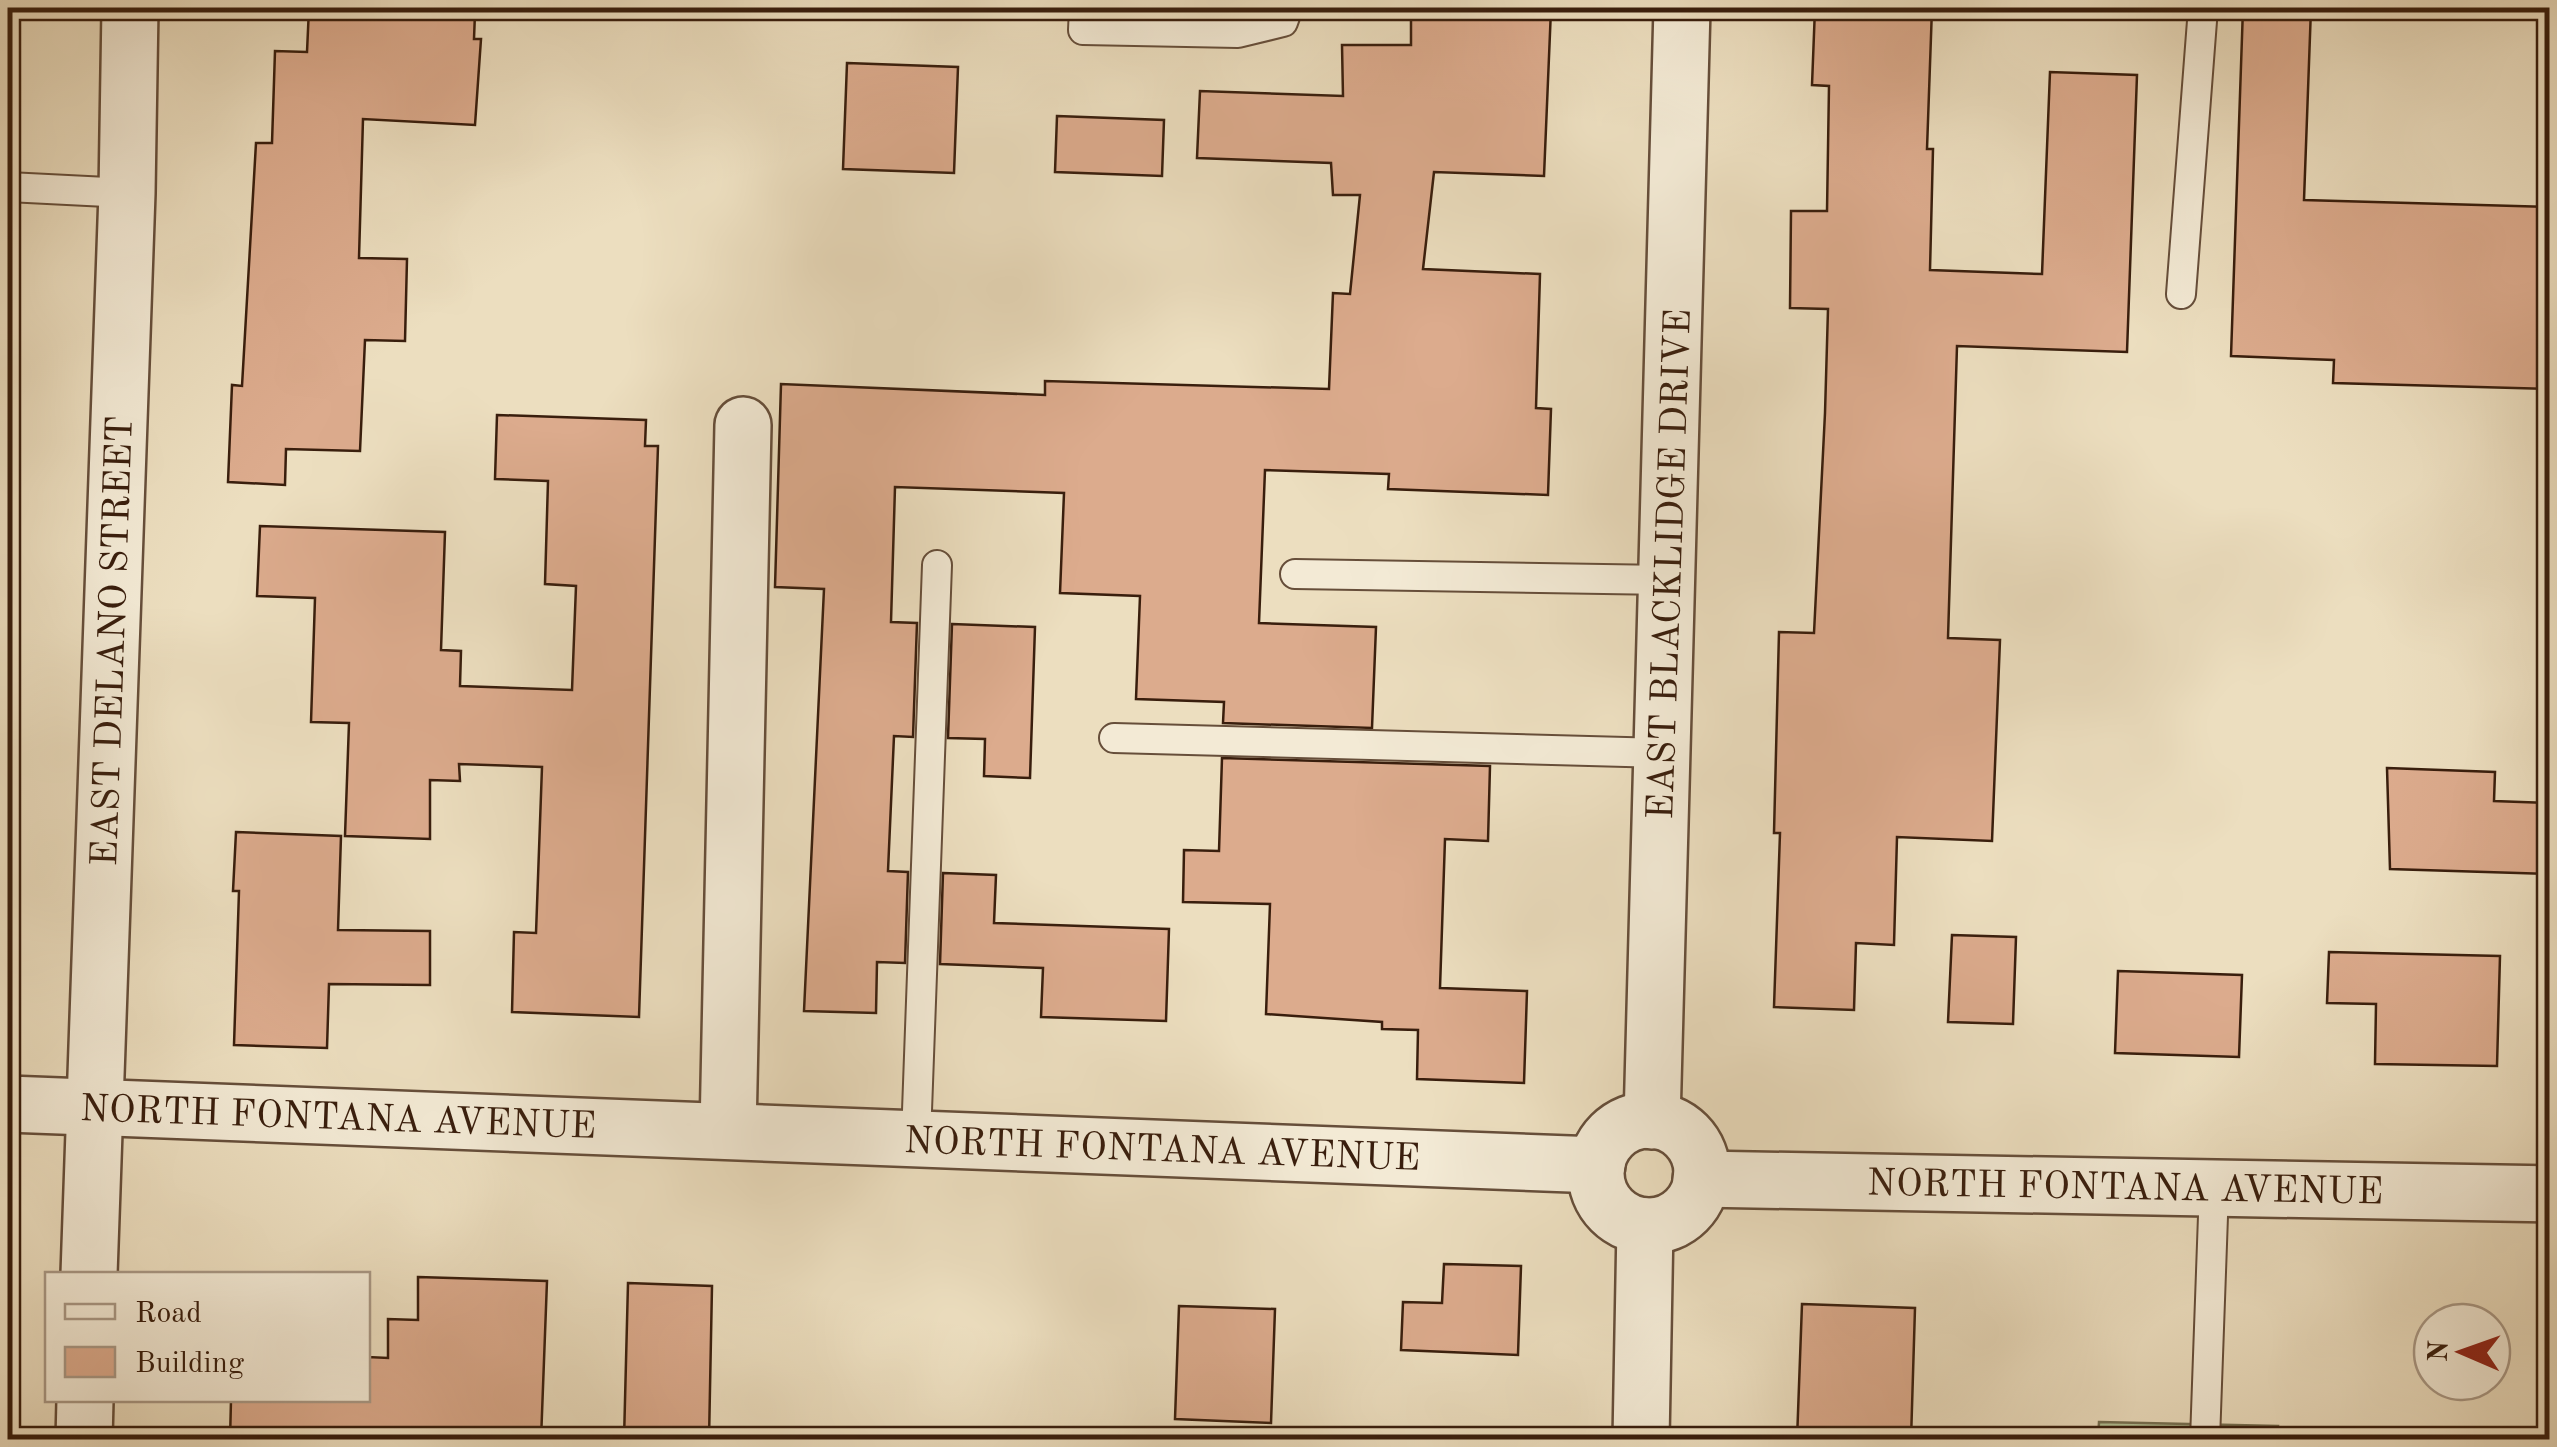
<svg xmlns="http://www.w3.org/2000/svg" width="2557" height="1447" viewBox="0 0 2557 1447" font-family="'Old Standard TT',serif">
  <rect width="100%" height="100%" fill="#ecdebf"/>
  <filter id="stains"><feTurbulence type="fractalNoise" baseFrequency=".002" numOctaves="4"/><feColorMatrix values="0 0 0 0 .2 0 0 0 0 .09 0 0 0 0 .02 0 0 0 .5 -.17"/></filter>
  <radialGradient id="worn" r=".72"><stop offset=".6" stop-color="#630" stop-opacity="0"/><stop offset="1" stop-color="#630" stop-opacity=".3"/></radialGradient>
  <polygon fill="#b2c296" stroke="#767052" stroke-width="2.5" points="2099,1422 2278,1426 2277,1439 2098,1440"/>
  <g fill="#dcab8d" stroke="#391e0d" stroke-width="2.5">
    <polygon points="309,8 475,13 474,39 481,39 475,125 363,119 359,258 407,259 405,341 365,340 360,451 286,449 285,485 228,482 232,385 242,386 256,143 272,143 275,51 307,52"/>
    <polygon points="1411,8 1551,9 1544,176 1434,172 1423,269 1540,274 1536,408 1551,409 1548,495 1388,489 1389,474 1265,470 1259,623 1376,627 1372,728 1223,723 1224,702 1136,699 1140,596 1060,593 1064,493 895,487 891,622 917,623 913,737 894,736 888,871 908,872 905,963 877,962 876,1013 804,1011 824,589 775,587 781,384 1045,395 1045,381 1329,389 1333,293 1350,294 1360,195 1333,195 1331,163 1197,158 1200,91 1343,96 1342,45 1411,45"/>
    <polygon points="1815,8 1932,8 1927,149 1933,149 1930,270 2042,274 2050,72 2137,75 2127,352 1957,346 1948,638 2000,640 1992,841 1897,837 1894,945 1856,943 1854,1010 1774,1007 1780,833 1774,833 1779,632 1814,633 1825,413 1828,309 1790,308 1791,211 1827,211 1829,86 1812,85"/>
    <polygon points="2243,8 2311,8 2304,200 2550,207 2550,389 2333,383 2334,360 2231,356"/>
    <polygon points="847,63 958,67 954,173 843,169"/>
    <polygon points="1057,116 1164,120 1162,176 1055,172"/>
    <polygon points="497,415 646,420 645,446 658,446 639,1017 512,1012 514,932 536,933 542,767 459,764 460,781 430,780 430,839 345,836 349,723 311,722 315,598 257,596 260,526 445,532 441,650 461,651 460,686 572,690 576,586 545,584 548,481 495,479"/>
    <polygon points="952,624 1035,627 1030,778 984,776 985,739 948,738"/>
    <polygon points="1222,758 1490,766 1488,841 1445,839 1440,988 1527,991 1524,1083 1417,1079 1418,1030 1382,1029 1382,1022 1266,1014 1270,904 1183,902 1184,850 1219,851"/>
    <polygon points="2387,768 2495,772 2494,801 2550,803 2550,874 2390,869"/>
    <polygon points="236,832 341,836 338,930 430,931 430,985 329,984 327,1048 234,1045 239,891 233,891"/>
    <polygon points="943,873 996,875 994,923 1169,929 1166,1021 1041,1017 1043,968 940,964"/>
    <polygon points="1952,935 2016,937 2013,1024 1948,1022"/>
    <polygon points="2329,952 2500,956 2497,1066 2375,1064 2376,1004 2327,1003"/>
    <polygon points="2118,971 2242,975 2239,1057 2115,1053"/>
    <polygon points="1444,1264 1521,1266 1518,1355 1401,1350 1403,1302 1442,1303"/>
    <polygon points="418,1277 547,1281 541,1440 230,1440 231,1400 368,1400 368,1357 388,1358 388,1319 418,1320"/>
    <polygon points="628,1283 712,1286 709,1440 624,1440"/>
    <polygon points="1802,1304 1915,1308 1911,1440 1797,1440"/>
    <polygon points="1179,1306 1275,1309 1271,1423 1175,1419"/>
  </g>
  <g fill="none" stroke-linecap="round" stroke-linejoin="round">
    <defs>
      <g id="service">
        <polyline points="1084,8 1083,30 1238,33 1283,22 1288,8"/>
        <polyline points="8,187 127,193"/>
        <polyline points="2181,294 2203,8"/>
        <polyline points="1295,574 1667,580"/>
        <polyline points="1114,738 1663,753"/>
        <polyline points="916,1138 937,565"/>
        <polyline points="2205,1440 2214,1188"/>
      </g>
      <g id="minor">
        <polyline points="8,1104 1597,1165"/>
        <circle cx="1649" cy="1173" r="53"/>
        <polyline points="1652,1121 1682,8"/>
        <polyline points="728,1131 743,425"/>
        <polyline points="1701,1179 2550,1194"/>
        <polyline points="89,1274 127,193 130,8"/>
        <polyline points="84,1440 85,1400"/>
        <polyline points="1641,1440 1645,1226"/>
      </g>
    </defs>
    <use href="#service" stroke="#664e3a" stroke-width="32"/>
    <use href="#minor" stroke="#664e3a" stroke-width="60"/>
    <use href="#service" stroke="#f3ead5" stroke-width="28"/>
    <use href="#minor" stroke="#f3ead5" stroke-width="55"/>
  </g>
  <g text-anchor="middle" stroke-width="10" stroke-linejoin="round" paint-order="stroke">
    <g font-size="38" fill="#391e0d" stroke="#f3ead5">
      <text transform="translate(1668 564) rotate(-88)" y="13">EAST BLACKLIDGE DRIVE</text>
      <text transform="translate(111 641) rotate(-88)" y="13">EAST DELANO STREET</text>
      <text transform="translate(338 1116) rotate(2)" y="13">NORTH FONTANA AVENUE</text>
      <text transform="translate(1162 1148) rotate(2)" y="13">NORTH FONTANA AVENUE</text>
      <text transform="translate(2125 1186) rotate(1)" y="13">NORTH FONTANA AVENUE</text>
    </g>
  </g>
  <rect width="2557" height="1447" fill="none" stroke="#ecdebf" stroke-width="40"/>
  <rect x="10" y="10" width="2537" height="1427" fill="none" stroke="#391e0d" stroke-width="5"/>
  <rect x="20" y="20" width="2517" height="1407" fill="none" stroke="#391e0d" stroke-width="2.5"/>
  <rect x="45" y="1272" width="325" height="130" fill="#f3ead5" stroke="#a99885" stroke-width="2.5"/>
  <rect x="65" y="1304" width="50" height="15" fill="#f3ead5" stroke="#a99885" stroke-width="2.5"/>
  <text x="135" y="1322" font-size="30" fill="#391e0d">Road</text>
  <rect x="65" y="1347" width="50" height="30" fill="#dcab8d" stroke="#a99885" stroke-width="2.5"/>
  <text x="135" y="1372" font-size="30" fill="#391e0d">Building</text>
  <g transform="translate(2462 1352) rotate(272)"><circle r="48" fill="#f3ead5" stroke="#a99885" stroke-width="2.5"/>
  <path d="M0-8L18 38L0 25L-18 38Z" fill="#8f2418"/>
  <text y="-15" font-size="28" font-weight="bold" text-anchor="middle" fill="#391e0d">N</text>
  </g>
  <rect width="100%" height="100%" filter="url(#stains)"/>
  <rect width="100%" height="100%" fill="url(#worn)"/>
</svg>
